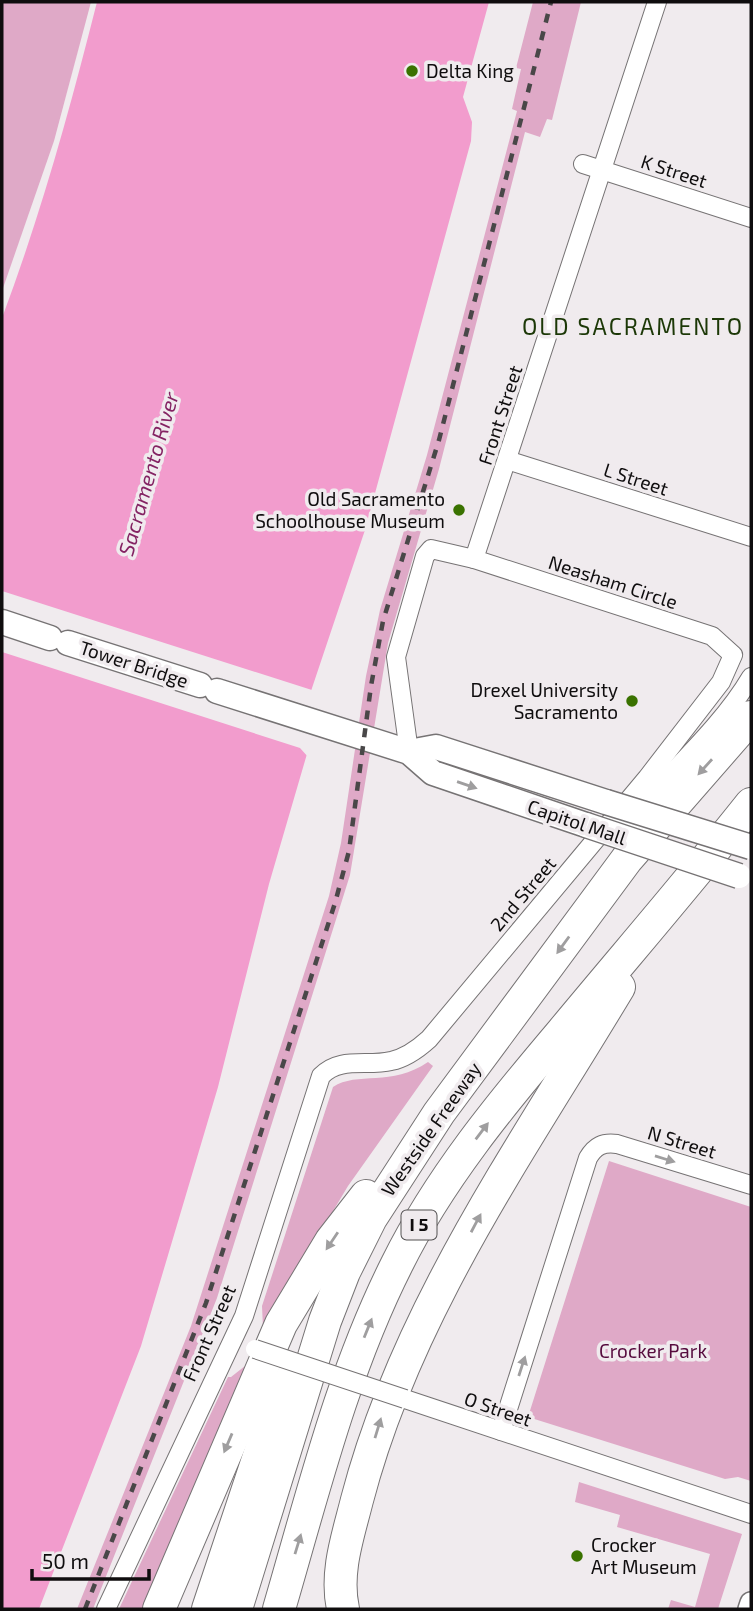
<svg xmlns="http://www.w3.org/2000/svg" width="753" height="1611" viewBox="0 0 753 1611" font-family="'Exo 2',sans-serif">
  <rect width="100%" height="100%" fill="#f0ebee"/>
  <g fill="#dfa9c7">
    <polygon points="2,2 91,2 54,141 2,291"/>
    <polygon points="533,2 581,2 552,120 547,119 540,137 525,132 439,469 388,643 350,875 217,1298 93,1609 77,1609 191,1326 329,896 341,843 366,676 380,610 427,455 517,111 512,109 521,69 516,68"/>
    <path d="M428 1062 433 1066 348 1186 263 1328 262 1306 333 1087C357 1071 392 1087 428 1062Z"/>
    <polygon points="609,1161 751,1207 751,1481 738,1477 725,1479 528,1417"/>
    <polygon points="245,1366 150,1609 119,1609 228,1377 231,1377"/>
    <polygon points="579,1482 742,1534 718,1609 668,1609 671,1600 695,1607 710,1554 617,1527 620,1515 575,1502"/>
  </g>
  <path fill="#f29ccd" d="M97 2H489L463 97 472 122 471 141 365 530 311 691 309 747 269 884 218 1087 141 1346 39 1609H2V318C41 214 70 109 97 2Z"/>
  <polygon fill="#f0ebee" points="2,591 315,691 309,758 300,748 2,652"/>
  <g fill="none" stroke-linecap="round" stroke-linejoin="round">
    <defs>
      <g id="minor">
        <polyline points="583,164 751,218"/>
        <polyline points="507,460 751,537"/>
        <polyline points="474,559 657,2"/>
        <path d="M616 835C658 782 718 733 751 677"/>
        <polyline points="405,1399 751,1514"/>
        <path d="M501 1431 588 1158C595 1146 603 1142 617 1144L751 1185"/>
        <path d="M106 1609 244 1316 321 1076C340 1056 367 1067 391 1061 406 1058 418 1049 429 1039L647 778 721 682 733 655 712 636 474 559 431 549 425 556 396 657 409 752"/>
      </g>
      <polyline id="tertiary" points="749,1609 751,1603"/>
      <g id="secondary">
        <polyline points="2,622 50,638"/>
        <polyline points="68,643 200,685"/>
        <polyline points="217,691 409,752 433,773 586,825"/>
        <polyline points="409,752 436,747 606,802"/>
      </g>
      <g id="motorway">
        <polyline points="159,1609 281,1324 331,1241 366,1196"/>
        <polyline points="208,1609 275,1408 296,1371"/>
        <polyline points="236,1609 325,1321 344,1272 371,1218 439,1113 627,859 751,717"/>
        <path d="M279 1609C313 1493 342 1373 397 1264 439 1179 501 1104 562 1032 625 956 690 881 751 804"/>
        <path d="M343 1609C335 1572 348 1536 357 1500 406 1312 520 1152 619 987"/>
      </g>
    </defs>
    <use href="#minor" stroke="#767374" stroke-width="20"/>
    <use href="#tertiary" stroke="#767374" stroke-width="24"/>
    <use href="#secondary" stroke="#767374" stroke-width="27"/>
    <use href="#motorway" stroke="#767374" stroke-width="34"/>
    <use href="#minor" stroke="#fff" stroke-width="18"/>
    <use href="#tertiary" stroke="#fff" stroke-width="21"/>
    <use href="#secondary" stroke="#fff" stroke-width="24"/>
    <use href="#motorway" stroke="#fff" stroke-width="32"/>
    <polyline stroke="#494748" stroke-width="4.5" stroke-dasharray="9 9" stroke-linecap="butt" points="85,1609 206,1303 335,903 349,851 371,686 383,621 439,440 551,2"/>
    <defs>
      <polyline id="minor-bridge" points="255,1349 405,1399"/>
      <g id="secondary-bridge">
        <polyline points="606,802 751,847"/>
        <polyline points="586,825 739,876"/>
      </g>
    </defs>
    <use href="#minor-bridge" stroke="#767374" stroke-width="20" stroke-linecap="butt"/>
    <use href="#secondary-bridge" stroke="#767374" stroke-width="27" stroke-linecap="butt"/>
    <use href="#minor-bridge" stroke="#fff" stroke-width="18"/>
    <use href="#secondary-bridge" stroke="#fff" stroke-width="24"/>
  </g>
  <defs><path id="oneway-solid" d="M-6-.8H1V-3.2L6.5 0L1 3.2V.8H-6Z" transform="scale(1.75)"/></defs>
  <g fill="#9f9e9f">
    <use href="#oneway-solid" transform="translate(705 767) rotate(132)"/>
    <use href="#oneway-solid" transform="translate(467 785) rotate(19)"/>
    <use href="#oneway-solid" transform="translate(563 945) rotate(126)"/>
    <use href="#oneway-solid" transform="translate(482 1131) rotate(-53)"/>
    <use href="#oneway-solid" transform="translate(665 1159) rotate(17)"/>
    <use href="#oneway-solid" transform="translate(476 1223) rotate(-62)"/>
    <use href="#oneway-solid" transform="translate(332 1241) rotate(124)"/>
    <use href="#oneway-solid" transform="translate(368 1328) rotate(-68)"/>
    <use href="#oneway-solid" transform="translate(522 1366) rotate(-72)"/>
    <use href="#oneway-solid" transform="translate(378 1428) rotate(-73)"/>
    <use href="#oneway-solid" transform="translate(228 1443) rotate(113)"/>
    <use href="#oneway-solid" transform="translate(298 1544) rotate(-73)"/>
  </g>
  <g fill="#3a7200" stroke="#f0ebee" stroke-width="2.5">
    <circle cx="412" cy="71" r="7"/>
    <circle cx="459" cy="510" r="7"/>
    <circle cx="632" cy="701" r="7"/>
    <circle cx="577" cy="1556" r="7"/>
  </g>
  <g text-anchor="middle" stroke-width="7" stroke-linejoin="round" paint-order="stroke">
    <rect fill="#f0ebee" stroke="#525051" stroke-width="2" x="401.5" y="1210.5" width="35" height="29" rx="5"/>
    <g font-size="18" font-weight="bold" fill="#0f0d0e">
      <text x="419" y="1231">I 5</text>
    </g>
    <g font-size="19" fill="#0f0d0e" stroke="#f0ebee" text-anchor="start">
      <text x="426" y="78">Delta King</text>
      <text x="445" y="506" text-anchor="end">Old Sacramento<tspan x="445" dy="22">Schoolhouse Museum</tspan></text>
      <text x="618" y="697" text-anchor="end">Drexel University<tspan x="618" dy="22">Sacramento</tspan></text>
      <text x="591" y="1552">Crocker<tspan x="591" dy="22">Art Museum</tspan></text>
    </g>
    <g font-size="19" fill="#0f0d0e" stroke="#f0ebee">
      <text transform="translate(674 171) rotate(18)" y="7">K Street</text>
      <text transform="translate(500 415) rotate(-72)" y="7">Front Street</text>
      <text transform="translate(636 479) rotate(18)" y="7">L Street</text>
      <text transform="translate(613 582) rotate(18)" y="7">Neasham Circle</text>
      <text transform="translate(134 664) rotate(18)" y="7">Tower Bridge</text>
      <text transform="translate(577 822) rotate(19)" y="7">Capitol Mall</text>
      <text transform="translate(523 894) rotate(-50)" y="7">2nd Street</text>
      <text transform="translate(431 1129) rotate(-55)" y="7">Westside Freeway</text>
      <text transform="translate(682 1142) rotate(17)" y="7">N Street</text>
      <text transform="translate(209 1333) rotate(-66)" y="7">Front Street</text>
      <text transform="translate(498 1409) rotate(19)" y="7">O Street</text>
    </g>
    <g font-size="19" fill="#560b3e" stroke="#f0ebee">
      <text x="653" y="1358">Crocker Park</text>
    </g>
    <g font-size="21" font-style="italic" fill="#842363" stroke="#f0ebee">
      <text transform="translate(149 474) rotate(-74)" y="7">Sacramento River</text>
    </g>
    <g font-size="23" letter-spacing="2" fill="#1c3807" stroke="#f0ebee">
      <text x="633" y="335">OLD SACRAMENTO</text>
    </g>
  </g>
  <rect width="753" height="1611" fill="none" stroke="#0f0d0e" stroke-width="7"/>
  <path d="M32 1569v10h117v-10" fill="none" stroke="#0f0d0e" stroke-width="3.5"/>
  <text x="42" y="1569" font-size="21" fill="#0f0d0e" stroke="#f0ebee" stroke-width="5" paint-order="stroke">50 m</text>
</svg>
